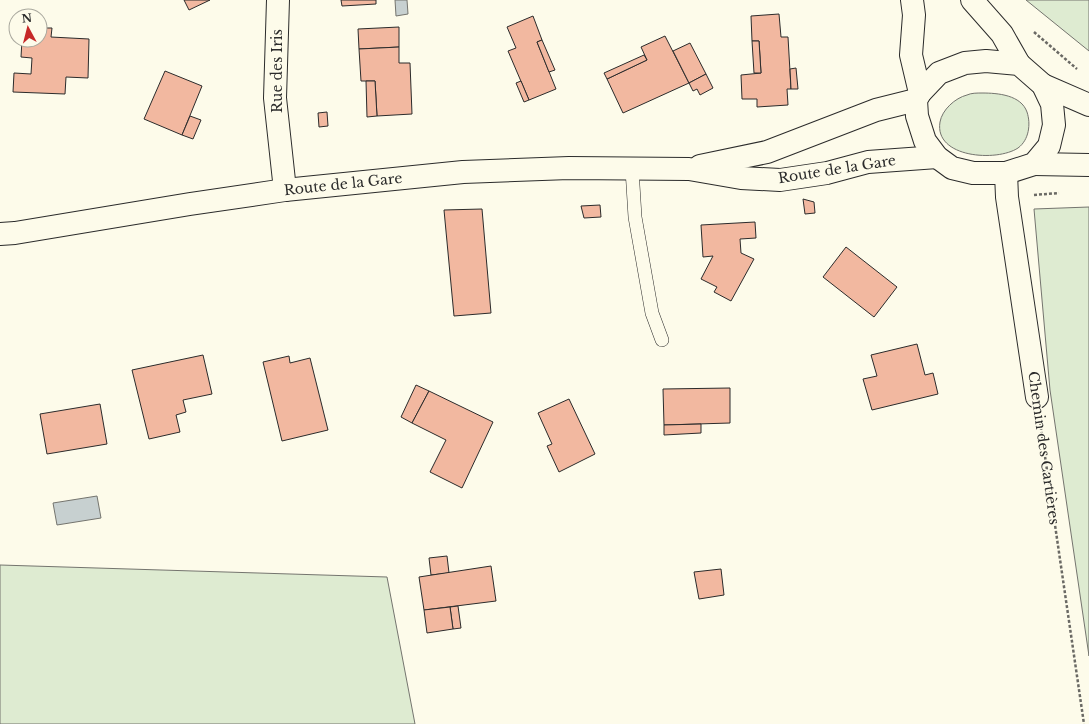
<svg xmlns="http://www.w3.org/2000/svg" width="1089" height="724" viewBox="0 0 1089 724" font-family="'Libre Baskerville',serif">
  <rect width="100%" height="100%" fill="#fdfbea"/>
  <g fill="#deebd1" stroke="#74746e">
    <polygon points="1026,0 1089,0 1089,51"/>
    <path d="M982 93C998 93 1021 95 1027 112 1031 124 1029 140 1018 148 997 162 934 158 940 122 942 110 955 98 967 95 971 93 977 93 982 93Z"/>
    <polygon points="1089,207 1089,656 1050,390 1034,209"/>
    <polygon points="0,565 387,577 415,724 0,724"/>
  </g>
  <g fill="#c7d0d0" stroke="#74746e">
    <polygon points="395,0 407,0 408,14 396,16"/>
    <polygon points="97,496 101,518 57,525 53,503"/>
  </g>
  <g fill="#f2b8a0" stroke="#2b2b2b">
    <polygon points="184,0 210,0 189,10"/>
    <polygon points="341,0 376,0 376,4 342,6"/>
    <polygon points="779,14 781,37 788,37 791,89 787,89 788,105 757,107 757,99 742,99 741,75 761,73 759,41 752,41 751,16"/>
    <polygon points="533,16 542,40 537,42 556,89 529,100 508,51 516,48 507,27"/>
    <polygon points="399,27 399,47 359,49 358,29"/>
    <polygon points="40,28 52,28 51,37 89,39 88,78 66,77 65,94 13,92 14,73 31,74 32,58 21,57 22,40 40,40"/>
    <polygon points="665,36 689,83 623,113 607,79 647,60 641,47"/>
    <polygon points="542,40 555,70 549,72 537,42"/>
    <polygon points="752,41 759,41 761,73 754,73"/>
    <polygon points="690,43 706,74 689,83 673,51"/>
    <polygon points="399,47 399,63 410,63 412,114 377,116 375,81 361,81 359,49"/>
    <polygon points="644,55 647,60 607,79 604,73"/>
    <polygon points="796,68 798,89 791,89 790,69"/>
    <polygon points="165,71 202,86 182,135 144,119"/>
    <polygon points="706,74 713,88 700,95 697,89 693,91 689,83"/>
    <polygon points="366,81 375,81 377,116 367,117"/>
    <polygon points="521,81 529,100 524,102 516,83"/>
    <polygon points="327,112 328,126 319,127 318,113"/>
    <polygon points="190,116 201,120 193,139 182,135"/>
    <polygon points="803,199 814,202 815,213 805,214"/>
    <polygon points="600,205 601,217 584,218 581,206"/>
    <polygon points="482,209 491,313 454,316 444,210"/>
    <polygon points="755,222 756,238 740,239 741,253 754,259 731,301 714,292 717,287 701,279 713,256 703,257 701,225"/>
    <polygon points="846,247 897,287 874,317 823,277"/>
    <polygon points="917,344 925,375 933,373 938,394 872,410 863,379 877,376 871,355"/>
    <polygon points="203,355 212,394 183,400 186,412 176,415 180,432 149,439 132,370"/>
    <polygon points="289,356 290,363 310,358 328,430 282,441 263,362"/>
    <polygon points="416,385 429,391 412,423 401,417"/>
    <polygon points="730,388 730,423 664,425 663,389"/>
    <polygon points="429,391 493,422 462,488 430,472 446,440 412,423"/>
    <polygon points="569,399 595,454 559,472 547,446 552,444 538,413"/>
    <polygon points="100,404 107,444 47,454 40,414"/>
    <polygon points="701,424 701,433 664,435 664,425"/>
    <polygon points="447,556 449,573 431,575 429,558"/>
    <polygon points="491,566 496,601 424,610 419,577"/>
    <polygon points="721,569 724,595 699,599 694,572"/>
    <polygon points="458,606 461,628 453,629 450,607"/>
    <polygon points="450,607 453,629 427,633 424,610"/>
  </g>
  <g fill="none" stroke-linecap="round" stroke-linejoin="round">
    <defs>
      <polyline id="lane" points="632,169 635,217 652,313 662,340"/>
      <g id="street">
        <polyline points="278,0 275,98 285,190"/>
        <polyline points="700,166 767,152 876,110 916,100"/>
        <polyline points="1006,173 1007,197 1037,397"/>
        <polyline points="0,234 15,233 190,204 285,190 463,172 569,168 689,169 741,178 780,180 827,173 868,162 937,157"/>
      </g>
      <g id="secondary">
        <polyline points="912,0 914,15 911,55 920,93"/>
        <polyline points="972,0 1002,34 1019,64"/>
        <polygon points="986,61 1019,64 1043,85 1052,104 1054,125 1049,146 1034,164 1006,173 973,173 952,168 937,157 925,141 917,116 916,100 920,93 939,73 965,63"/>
        <polyline points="1043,85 1089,105"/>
        <polyline points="1034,164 1089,165"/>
      </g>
    </defs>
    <use href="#lane" stroke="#2b2b2b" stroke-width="14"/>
    <use href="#street" stroke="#2b2b2b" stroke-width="24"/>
    <use href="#secondary" stroke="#2b2b2b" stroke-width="24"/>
    <g stroke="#6a6964" stroke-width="2.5" stroke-dasharray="3 2" stroke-linecap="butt">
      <polyline points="1034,32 1077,69"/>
      <polyline points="1034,195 1059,193"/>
      <polyline points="1040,422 1084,724"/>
    </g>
    <use href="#lane" stroke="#fdfbea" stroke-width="13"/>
    <use href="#street" stroke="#fdfbea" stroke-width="22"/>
    <use href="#secondary" stroke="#fdfbea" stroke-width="22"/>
  </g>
  <g text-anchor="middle" stroke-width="3" stroke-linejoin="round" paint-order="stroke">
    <g font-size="14" fill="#2b2b2b" stroke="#fdfbea">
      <text transform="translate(277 71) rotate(-90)" y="5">Rue des Iris</text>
      <text transform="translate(837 169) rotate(-9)" y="5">Route de la Gare</text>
      <text transform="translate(343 184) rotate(-6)" y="5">Route de la Gare</text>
      <text transform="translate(1044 448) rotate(82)" y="5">Chemin des Cartières</text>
    </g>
  </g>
  <g transform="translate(28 28) rotate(353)"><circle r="19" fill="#fdfbea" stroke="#a9a89e"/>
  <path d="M0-3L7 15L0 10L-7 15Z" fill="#c62828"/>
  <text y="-6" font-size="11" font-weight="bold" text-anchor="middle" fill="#2b2b2b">N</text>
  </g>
</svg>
